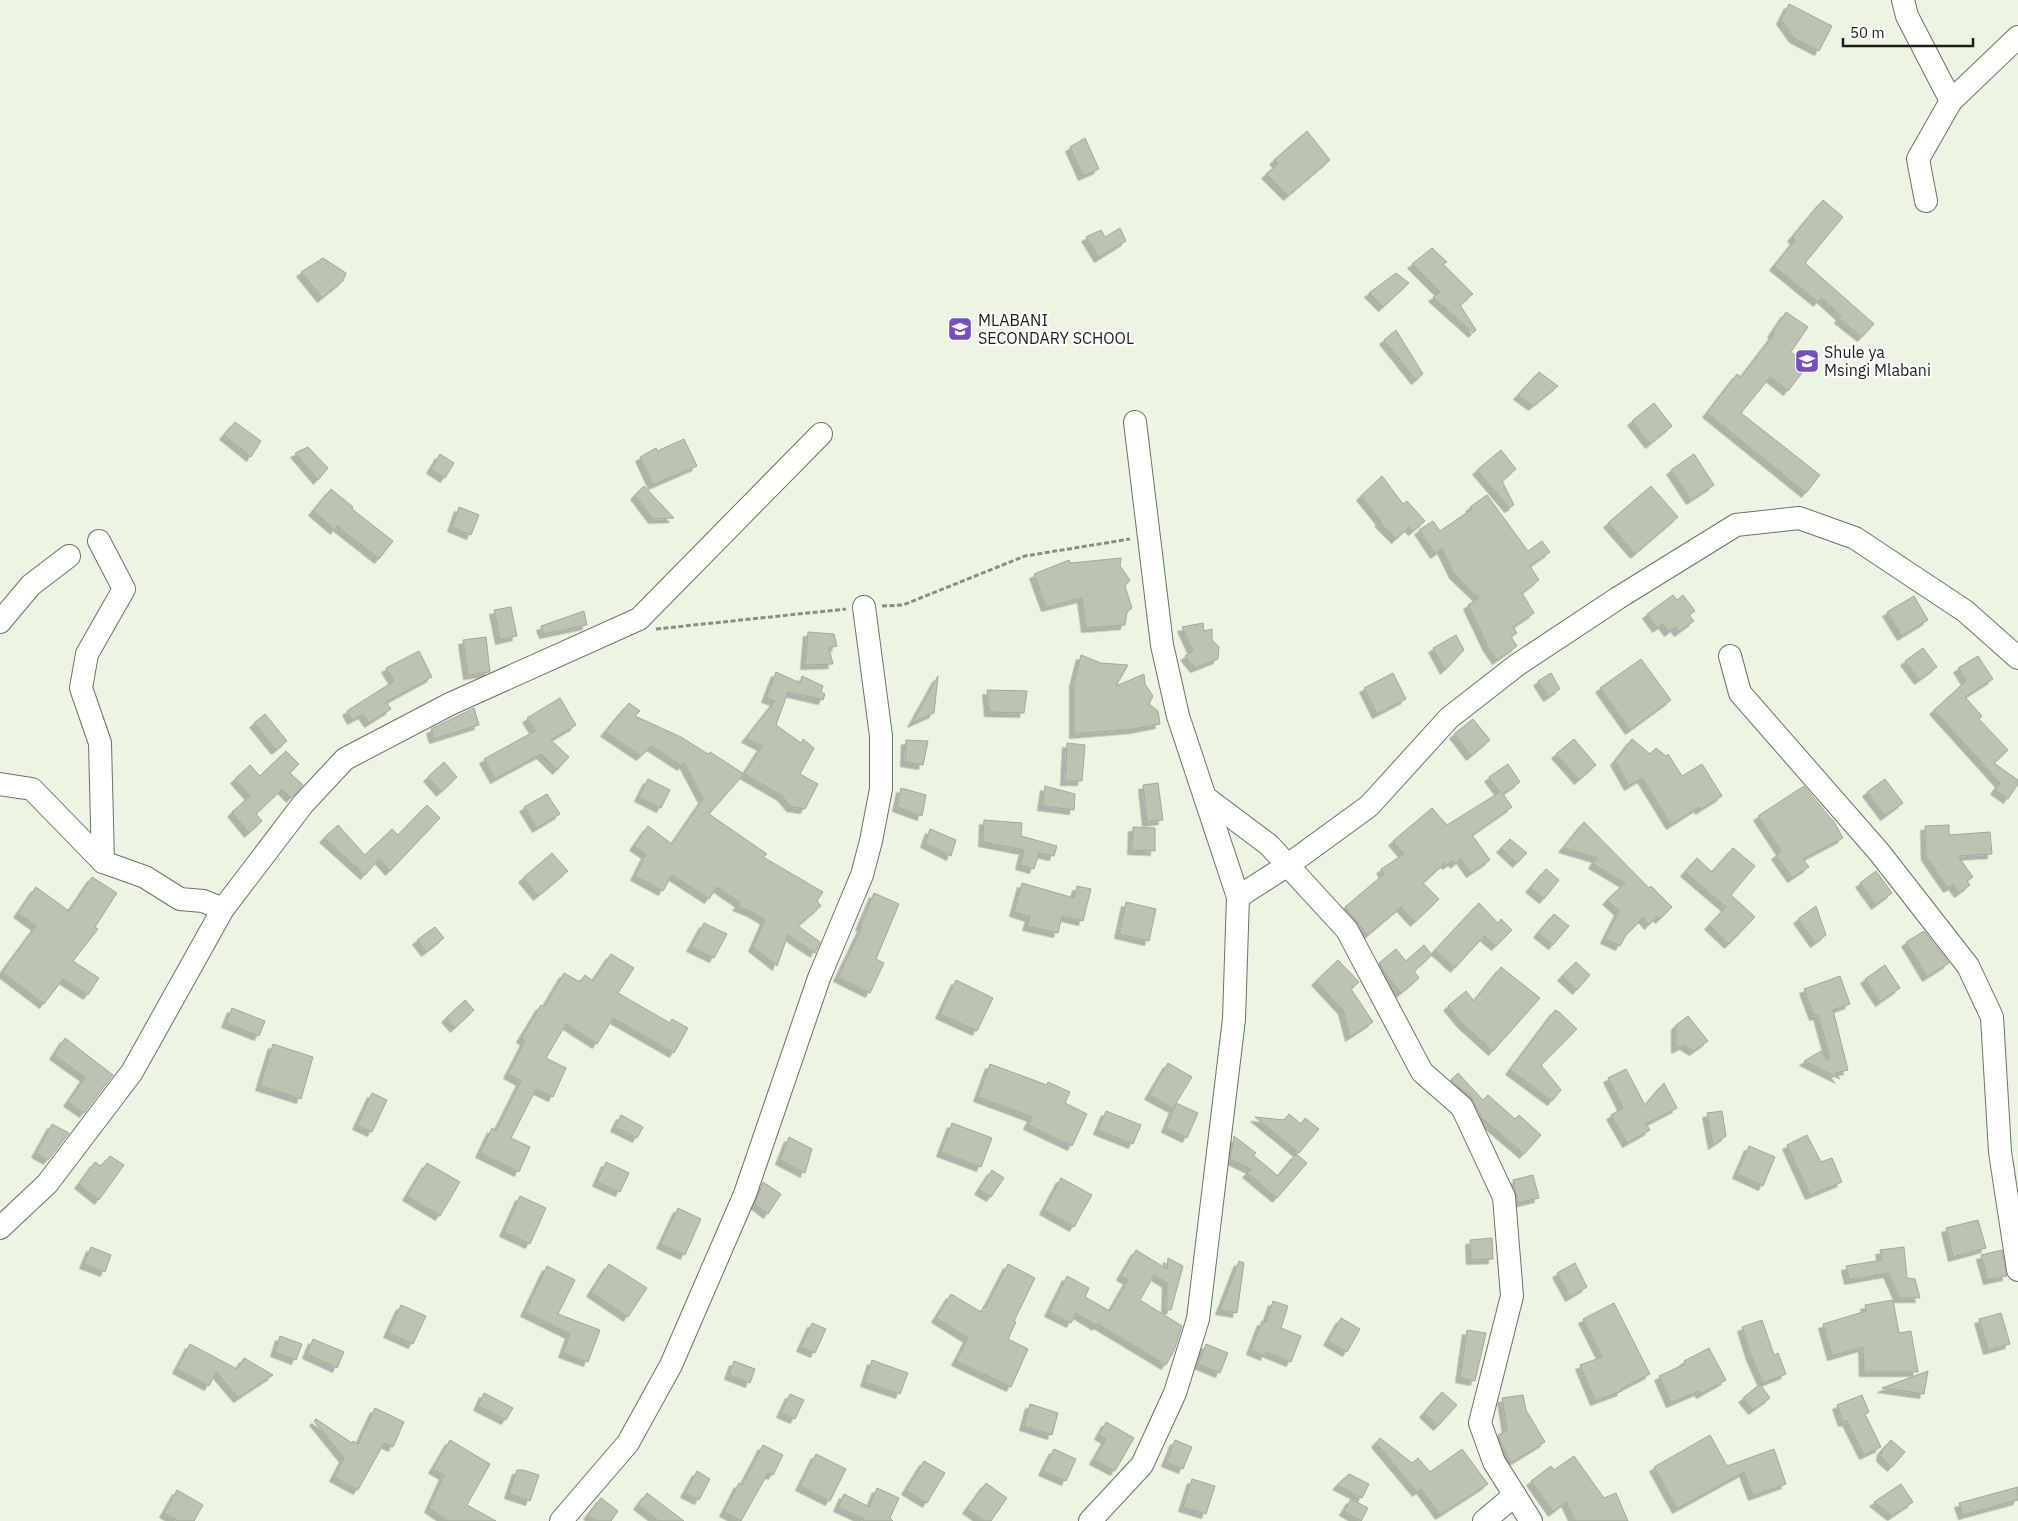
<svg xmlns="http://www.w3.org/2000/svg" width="2018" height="1521" viewBox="0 0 2018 1521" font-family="'IBM Plex Sans',sans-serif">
  <defs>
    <filter id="shadow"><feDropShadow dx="-4.5" dy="4.5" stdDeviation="0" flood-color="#0004"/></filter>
  </defs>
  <rect width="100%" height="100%" fill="#ecf4e2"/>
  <g fill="#bbc3b2" stroke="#a2a999" filter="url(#shadow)">
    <polygon points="1789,4 1832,26 1819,51 1794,38 1781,20"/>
    <polygon points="1307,131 1330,160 1288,196 1266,174 1278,164 1274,160"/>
    <polygon points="1085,138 1099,169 1083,176 1070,147"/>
    <polygon points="1823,200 1843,217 1805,263 1874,324 1862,337 1839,319 1841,316 1821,298 1818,302 1774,266 1795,240 1792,237"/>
    <polygon points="1120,228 1126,241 1099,258 1086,237 1101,230 1105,237"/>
    <polygon points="1432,248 1447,262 1443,264 1473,294 1460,305 1476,330 1473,333 1433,297 1440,292 1412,264"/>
    <polygon points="323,258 346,273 343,281 322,298 301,272"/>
    <polygon points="1396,273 1409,283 1383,307 1369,293"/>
    <polygon points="1786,312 1808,327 1791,352 1808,365 1788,391 1770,377 1741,413 1820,475 1806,493 1707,413 1737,374 1741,377 1774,334 1772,333"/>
    <polygon points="1396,330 1423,374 1416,380 1384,340"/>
    <polygon points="1539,372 1558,386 1533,406 1518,395"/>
    <polygon points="1654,403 1672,426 1650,444 1632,421"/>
    <polygon points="235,422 261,441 251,457 224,435"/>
    <polygon points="684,439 697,466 653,485 640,457 656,448 657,451"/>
    <polygon points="308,447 328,468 318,480 295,453"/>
    <polygon points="1501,450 1516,469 1502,481 1514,505 1509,508 1477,470"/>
    <polygon points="440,454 454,463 445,478 431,469"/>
    <polygon points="1694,454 1714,485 1691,500 1671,470"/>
    <polygon points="1382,476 1403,504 1407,501 1425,521 1413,531 1409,527 1396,539 1379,522 1381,521 1361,496"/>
    <polygon points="644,486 674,518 653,519 635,495"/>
    <polygon points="1651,486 1678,517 1635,554 1608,523"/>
    <polygon points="331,489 353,507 352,509 393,541 379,559 337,526 335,530 313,511"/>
    <polygon points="1487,495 1528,551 1542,541 1550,552 1530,566 1539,580 1522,593 1534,613 1513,627 1517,633 1511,637 1517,646 1497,660 1488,647 1468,605 1479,598 1454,574 1442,549 1435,554 1419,530 1433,521 1440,531 1472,509 1470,507"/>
    <polygon points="459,507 479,515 471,535 452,527"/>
    <polygon points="1121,558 1120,566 1130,580 1125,586 1132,608 1127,612 1125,625 1086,628 1082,598 1046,607 1034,574 1069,560 1071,563"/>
    <polygon points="1673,595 1677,600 1683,595 1695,611 1689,615 1694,621 1679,632 1675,627 1669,632 1663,624 1657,628 1647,614"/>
    <polygon points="1914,596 1928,620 1902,636 1887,612"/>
    <polygon points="511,607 517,636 500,640 494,610"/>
    <polygon points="584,611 587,625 544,634 541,626"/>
    <polygon points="1203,623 1204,631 1212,629 1212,640 1219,647 1218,659 1195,668 1185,656 1193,651 1182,627"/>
    <polygon points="808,632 834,634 837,646 829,648 833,664 805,665"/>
    <polygon points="1456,635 1464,650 1445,670 1433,648"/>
    <polygon points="486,637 490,672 468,675 463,640"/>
    <polygon points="1923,648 1937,667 1919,680 1905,661"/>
    <polygon points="419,651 432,677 386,702 391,709 369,723 363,714 352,720 347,711 394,681 386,668"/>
    <polygon points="1081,655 1101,663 1128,665 1116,686 1144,674 1145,684 1153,696 1149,704 1158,711 1160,724 1134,729 1074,734 1074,682"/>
    <polygon points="1978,656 1993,679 1965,697 1982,716 1979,719 2008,750 1994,763 2018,780 2018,784 2008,799 1995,790 2000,783 1934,710 1966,681 1958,668"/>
    <polygon points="1641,659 1671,700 1630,730 1600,688"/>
    <polygon points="776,672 800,683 802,676 823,686 821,692 825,694 823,700 788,692 776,725 801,743 803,739 814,748 800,774 818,784 805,809 791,807 782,796 744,774 762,746 746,738 775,701 766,698"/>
    <polygon points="1393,673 1406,699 1377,714 1364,688"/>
    <polygon points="1551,673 1560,689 1548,697 1538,681"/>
    <polygon points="938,676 934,713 912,723"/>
    <polygon points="987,690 1027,691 1024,713 989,712"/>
    <polygon points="560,698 576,725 551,740 569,757 557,770 541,754 495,779 484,759 535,731 527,718"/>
    <polygon points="629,703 640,711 635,716 681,737 708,754 710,752 744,774 709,814 767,854 763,857 823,892 817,901 821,906 798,926 820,942 815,953 788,935 777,966 753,947 765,920 752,912 737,906 740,903 717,887 709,899 672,875 663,891 635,876 646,854 634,846 648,826 672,844 703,799 684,763 682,766 651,746 641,756 605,732"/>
    <polygon points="474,708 479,725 434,739 431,729"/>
    <polygon points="265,714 287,741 276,750 254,723"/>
    <polygon points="1473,719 1490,740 1471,756 1454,734"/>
    <polygon points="1574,739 1596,765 1579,780 1556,754"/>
    <polygon points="1632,739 1650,754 1656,748 1666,756 1668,754 1682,776 1702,764 1722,796 1700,810 1699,807 1671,825 1642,778 1629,786 1615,761"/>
    <polygon points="906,740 928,741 923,765 905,762"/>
    <polygon points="1067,743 1085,745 1082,781 1065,781"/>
    <polygon points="286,751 299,764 290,773 303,785 291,798 282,789 256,814 262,821 249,833 232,812 250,796 235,779 250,765 260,776"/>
    <polygon points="444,762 457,777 441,792 428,777"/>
    <polygon points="1508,764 1520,782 1503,794 1512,807 1472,835 1490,860 1471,873 1461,859 1455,864 1453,861 1447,865 1445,863 1423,883 1439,899 1415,922 1401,907 1368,935 1345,907 1384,874 1381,869 1404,854 1393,841 1432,808 1447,825 1500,792 1489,777"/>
    <polygon points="648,779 670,790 661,808 639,797"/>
    <polygon points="1885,779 1903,803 1885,816 1867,792"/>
    <polygon points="1158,783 1163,820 1147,822 1143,785"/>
    <polygon points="1045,786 1075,794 1074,810 1042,806"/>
    <polygon points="1804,786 1832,820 1833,820 1843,838 1803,859 1809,867 1792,878 1776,855 1781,851 1758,816"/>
    <polygon points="901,788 926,795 922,816 897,807"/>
    <polygon points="547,794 560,814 537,828 524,807"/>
    <polygon points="427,805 440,818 390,871 379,859 365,875 324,838 338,825 365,855 392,829 398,835"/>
    <polygon points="984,820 1022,823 1021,836 1057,846 1054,856 1039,853 1034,869 1020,865 1024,850 983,842"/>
    <polygon points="1584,822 1649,888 1651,886 1672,907 1660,919 1657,916 1649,925 1643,918 1626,935 1620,946 1605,939 1619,911 1607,900 1625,883 1593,864 1597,858 1563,848"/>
    <polygon points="1949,825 1949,835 1990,832 1992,854 1958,856 1973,877 1967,881 1970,885 1959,893 1953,885 1948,888 1926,856 1925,826"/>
    <polygon points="1133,827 1155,828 1155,851 1132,850"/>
    <polygon points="930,829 956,840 951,856 925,843"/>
    <polygon points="1510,839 1527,853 1517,863 1501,848"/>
    <polygon points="1733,848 1755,866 1731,895 1755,917 1729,944 1709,925 1726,907 1685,872 1697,858 1712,872"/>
    <polygon points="552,853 568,871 538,896 523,878"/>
    <polygon points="1546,869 1559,880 1544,899 1530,888"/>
    <polygon points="1876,871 1892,893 1876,905 1860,883"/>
    <polygon points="92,877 117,893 95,927 98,929 73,961 99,978 88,995 63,979 44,1004 2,972 36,926 18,913 36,887 69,911"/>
    <polygon points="1022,883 1074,898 1077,886 1091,889 1083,921 1062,916 1058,933 1027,926 1030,917 1014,912"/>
    <polygon points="874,893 899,904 876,959 884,963 870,993 838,977 862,927 860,926"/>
    <polygon points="1126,902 1156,909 1149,941 1119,934"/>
    <polygon points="1479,903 1498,923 1501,919 1512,930 1496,946 1484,936 1455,968 1435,950"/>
    <polygon points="1816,906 1826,935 1815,943 1798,919"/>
    <polygon points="1554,914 1569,926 1553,945 1538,933"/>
    <polygon points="704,923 727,934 714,958 691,947"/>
    <polygon points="435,927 444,938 426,952 417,940"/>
    <polygon points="1924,931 1949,963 1927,977 1906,942"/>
    <polygon points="1424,945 1432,955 1414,971 1419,978 1401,993 1385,973 1379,963 1396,949 1406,961"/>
    <polygon points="611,954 634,968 618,993 670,1023 672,1019 688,1028 674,1053 613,1018 597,1044 566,1024 546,1058 566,1068 553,1097 536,1089 511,1138 530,1147 519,1172 480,1153 492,1128 496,1131 521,1081 508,1074 525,1041 521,1038 541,1005 544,1007 564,973 580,982 585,975 593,981"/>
    <polygon points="1338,960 1359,982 1351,989 1373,1022 1350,1037 1343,1010 1316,981"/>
    <polygon points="1576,962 1590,975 1577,990 1562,976"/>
    <polygon points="1885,965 1900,988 1880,1002 1865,979"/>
    <polygon points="1501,967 1540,998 1493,1051 1462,1023 1448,1006 1466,991 1474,1001"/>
    <polygon points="1840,976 1850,1004 1833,1010 1848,1070 1835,1073 1840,1079 1804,1061 1821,1051 1827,1060 1830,1058 1818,1015 1814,1016 1804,989"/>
    <polygon points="956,980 993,998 977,1031 940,1014"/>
    <polygon points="465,1000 474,1010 455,1028 446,1018"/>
    <polygon points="232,1008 265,1021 259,1036 226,1023"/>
    <polygon points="1555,1010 1559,1012 1577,1029 1541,1065 1561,1090 1552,1101 1510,1070"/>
    <polygon points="1688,1016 1708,1041 1694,1051 1684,1045 1676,1049 1676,1025"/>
    <polygon points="65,1038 113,1075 84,1113 68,1102 85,1077 54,1055"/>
    <polygon points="273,1044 313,1057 301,1099 260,1086"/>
    <polygon points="1168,1063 1192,1077 1173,1108 1149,1095"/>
    <polygon points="990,1064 1047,1085 1048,1082 1070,1092 1065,1103 1087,1114 1072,1146 1028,1125 1032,1117 978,1097"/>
    <polygon points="1626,1069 1645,1105 1664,1083 1677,1108 1646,1124 1650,1130 1627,1143 1611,1115 1623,1108 1608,1078"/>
    <polygon points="1458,1073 1483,1100 1488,1095 1515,1119 1519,1115 1541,1135 1524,1154 1482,1118 1471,1097 1451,1080"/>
    <polygon points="372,1093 387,1100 372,1132 357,1125"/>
    <polygon points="1176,1103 1198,1113 1187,1138 1166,1128"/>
    <polygon points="1106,1111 1141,1125 1133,1144 1098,1130"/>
    <polygon points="1722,1111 1726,1136 1713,1145 1707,1113"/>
    <polygon points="1289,1114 1301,1124 1305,1118 1319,1129 1299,1153 1255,1117 1284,1120"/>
    <polygon points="621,1115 643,1127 637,1138 615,1127"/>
    <polygon points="952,1123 992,1138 981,1167 941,1152"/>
    <polygon points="52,1124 69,1133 48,1160 36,1153"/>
    <polygon points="1807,1135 1821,1162 1832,1158 1842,1182 1810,1195 1787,1145"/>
    <polygon points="1234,1136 1256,1153 1253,1155 1278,1176 1296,1154 1307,1163 1277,1198 1247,1173 1251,1169 1230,1159"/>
    <polygon points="789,1137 812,1149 805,1173 780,1160"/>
    <polygon points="1749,1146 1775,1157 1763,1186 1737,1174"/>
    <polygon points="110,1156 124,1165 99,1200 79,1184 95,1162 101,1166"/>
    <polygon points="606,1162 629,1173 620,1192 597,1182"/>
    <polygon points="427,1163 460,1182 440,1216 407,1196"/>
    <polygon points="992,1170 1004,1178 991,1197 979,1190"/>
    <polygon points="1533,1175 1539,1198 1518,1203 1513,1180"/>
    <polygon points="1061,1178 1092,1195 1074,1227 1044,1210"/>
    <polygon points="763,1182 781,1194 768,1214 755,1204"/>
    <polygon points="520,1196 546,1208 530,1244 504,1232"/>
    <polygon points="678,1208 701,1219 685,1255 661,1244"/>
    <polygon points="1978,1220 1986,1248 1953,1257 1946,1228"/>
    <polygon points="1492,1238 1493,1259 1471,1260 1470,1240"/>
    <polygon points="91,1247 111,1255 105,1272 84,1264"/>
    <polygon points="1904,1247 1907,1278 1915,1279 1920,1298 1899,1298 1888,1273 1849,1280 1846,1266 1882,1260 1880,1250"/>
    <polygon points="1136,1250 1167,1269 1168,1258 1183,1266 1171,1310 1166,1309 1167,1283 1154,1275 1140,1300 1182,1326 1174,1351 1166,1365 1098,1324 1097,1326 1076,1313 1071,1323 1049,1312 1067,1276 1089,1288 1085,1297 1110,1311 1128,1280 1121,1276"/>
    <polygon points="2002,1250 2007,1276 1988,1280 1981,1255"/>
    <polygon points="1239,1261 1244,1263 1237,1313 1220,1310"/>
    <polygon points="1575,1263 1587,1287 1570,1297 1557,1273"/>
    <polygon points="609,1264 647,1288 628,1317 591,1292"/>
    <polygon points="1008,1264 1035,1278 1014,1321 1016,1322 1008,1339 1028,1349 1011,1387 956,1361 968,1338 936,1318 951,1294 981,1312 984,1306 986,1307"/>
    <polygon points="547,1266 575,1280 558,1314 600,1330 588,1362 563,1353 570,1334 525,1312"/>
    <polygon points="1893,1300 1899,1333 1911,1331 1918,1372 1864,1372 1863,1347 1832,1356 1823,1324 1866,1311 1865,1305"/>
    <polygon points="1273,1301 1288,1306 1281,1328 1301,1336 1291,1362 1266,1352 1265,1356 1251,1350 1262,1321 1266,1322"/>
    <polygon points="1614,1303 1650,1374 1621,1389 1622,1391 1595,1401 1580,1365 1602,1357 1583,1319"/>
    <polygon points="401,1305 426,1316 413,1344 388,1333"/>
    <polygon points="2001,1313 2010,1344 1988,1350 1979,1319"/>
    <polygon points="1341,1318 1360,1329 1347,1352 1328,1341"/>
    <polygon points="1762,1320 1774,1355 1778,1353 1786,1374 1763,1383 1751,1356 1742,1327"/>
    <polygon points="812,1323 826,1329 815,1353 801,1347"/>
    <polygon points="1467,1330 1486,1333 1475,1381 1460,1378"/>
    <polygon points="280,1336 302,1344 296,1360 275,1352"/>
    <polygon points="313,1339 344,1352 337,1368 307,1354"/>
    <polygon points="190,1344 237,1369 244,1358 273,1375 238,1398 216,1372 209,1386 177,1369"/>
    <polygon points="1206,1344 1228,1353 1220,1373 1198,1364"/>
    <polygon points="1709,1348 1726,1380 1701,1394 1699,1391 1671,1403 1659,1376 1685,1364 1684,1361"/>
    <polygon points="872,1360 908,1373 900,1394 865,1382"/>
    <polygon points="734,1361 755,1369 750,1383 729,1375"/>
    <polygon points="1928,1371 1924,1394 1882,1388"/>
    <polygon points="1760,1384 1770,1398 1753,1410 1743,1398"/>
    <polygon points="1442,1392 1457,1405 1438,1426 1424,1413"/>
    <polygon points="484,1393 513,1408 506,1420 478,1406"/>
    <polygon points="790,1394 804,1400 795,1419 781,1413"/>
    <polygon points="1523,1395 1526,1410 1545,1442 1511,1463 1498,1435 1507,1430 1502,1398"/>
    <polygon points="1862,1395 1869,1412 1865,1414 1881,1447 1864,1455 1847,1421 1843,1422 1837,1405"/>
    <polygon points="1030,1404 1058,1413 1052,1435 1024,1426"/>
    <polygon points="375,1408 404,1422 393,1447 384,1443 358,1490 334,1477 344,1458 314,1421 316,1419 352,1443 353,1441 358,1444"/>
    <polygon points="1106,1422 1134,1438 1115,1471 1094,1460 1106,1439 1099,1435"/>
    <polygon points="1710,1435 1727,1466 1774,1449 1786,1484 1753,1496 1744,1472 1677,1509 1654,1467"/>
    <polygon points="1380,1438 1412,1463 1418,1458 1430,1472 1462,1449 1488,1484 1440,1515 1421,1489 1417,1492 1376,1443"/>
    <polygon points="450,1440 490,1464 467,1505 496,1521 448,1521 429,1508 444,1475 433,1469"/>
    <polygon points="1175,1440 1192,1447 1183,1469 1166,1462"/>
    <polygon points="1891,1440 1905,1452 1892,1467 1881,1457 1882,1450"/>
    <polygon points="763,1445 783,1455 773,1475 768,1473 741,1521 724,1512 739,1483 742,1485"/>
    <polygon points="1054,1449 1076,1459 1066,1481 1043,1471"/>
    <polygon points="816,1454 846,1469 830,1501 800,1486"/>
    <polygon points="1574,1456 1604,1498 1616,1493 1628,1521 1575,1521 1566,1502 1553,1512 1531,1481 1551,1466 1554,1470"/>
    <polygon points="924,1461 945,1473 927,1503 906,1490"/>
    <polygon points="517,1470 523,1470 539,1475 530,1501 509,1494"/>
    <polygon points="697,1471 710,1479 699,1500 685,1493"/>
    <polygon points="1349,1474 1369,1484 1362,1498 1337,1485"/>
    <polygon points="1192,1479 1215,1486 1206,1514 1183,1507"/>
    <polygon points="986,1483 1007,1498 991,1521 984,1521 967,1509"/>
    <polygon points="1901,1484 1913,1502 1892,1516 1874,1502"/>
    <polygon points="2018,1487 2018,1500 1963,1515 1959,1503"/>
    <polygon points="877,1488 899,1498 890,1518 893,1521 863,1521 864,1519 838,1507 844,1494 869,1507"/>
    <polygon points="177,1490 203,1505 194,1521 178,1521 164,1513"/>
    <polygon points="647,1493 684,1521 659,1521 638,1505"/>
    <polygon points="601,1498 618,1511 611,1521 597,1521 588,1515"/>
    <polygon points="1351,1499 1368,1508 1361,1521 1344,1511"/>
  </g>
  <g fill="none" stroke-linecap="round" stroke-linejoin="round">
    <defs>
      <g id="minor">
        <polyline points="1903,0 1907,16 1951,101"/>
        <polyline points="1926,201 1918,159 1951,101 2018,37"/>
        <polyline points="99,541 124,589 87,654 81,688 100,743 103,862 145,877 180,899 203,901 223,909"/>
        <polyline points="0,622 31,585 69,556"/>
        <polyline points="1730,656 1740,693 1879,852 1968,966 1992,1017 2000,1152 2018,1270"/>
        <polyline points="0,784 32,789 103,862"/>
        <polyline points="1205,797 1269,845 1347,930 1422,1072 1462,1107 1504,1197 1512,1296 1480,1423 1494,1462 1531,1521"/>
        <polyline points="1238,897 1288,865 1369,806 1449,718 1517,665 1618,598 1736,525 1799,518 1855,538 1965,611 2018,658"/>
        <polyline points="0,1228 47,1184 132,1072 223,909 303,804 345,759 450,704 639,619 821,434"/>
        <polyline points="561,1521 628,1443 671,1365 745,1194 819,978 862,875 871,841 881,789 881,736 864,607"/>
        <polyline points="1090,1521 1142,1465 1175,1393 1198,1319 1234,1019 1238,897 1178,716 1162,645 1135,422"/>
        <polyline points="1484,1521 1515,1495"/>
      </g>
    </defs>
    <use href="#minor" stroke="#6c7363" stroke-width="24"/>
    <g stroke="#888e82" stroke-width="3" stroke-dasharray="5 2.5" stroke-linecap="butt">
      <polyline points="882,606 903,605 1025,556 1130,539"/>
      <polyline points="656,629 846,609"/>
    </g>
    <use href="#minor" stroke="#fff" stroke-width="22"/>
  </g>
  <defs>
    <symbol id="school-square" viewBox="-11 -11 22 22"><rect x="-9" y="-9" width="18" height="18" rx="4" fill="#754dc5" stroke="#fff"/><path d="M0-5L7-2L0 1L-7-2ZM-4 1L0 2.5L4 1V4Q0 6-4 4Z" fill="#fff"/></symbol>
  </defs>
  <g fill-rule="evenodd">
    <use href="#school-square" x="946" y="315" width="28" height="28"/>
    <use href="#school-square" x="1793" y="347" width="28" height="28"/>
  </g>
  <g text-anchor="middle" stroke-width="4.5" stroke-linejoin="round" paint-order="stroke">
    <g font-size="16" fill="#1c1f19" stroke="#fff" text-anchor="start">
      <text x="978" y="326">MLABANI<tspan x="978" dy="18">SECONDARY SCHOOL</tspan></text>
      <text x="1824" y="358">Shule ya<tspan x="1824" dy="18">Msingi Mlabani</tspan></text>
    </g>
  </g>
  <path d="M1843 38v8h130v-8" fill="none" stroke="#1c1f19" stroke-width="2.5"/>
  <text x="1850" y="38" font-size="15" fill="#1c1f19" stroke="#ffffff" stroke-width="4" paint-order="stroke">50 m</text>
</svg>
